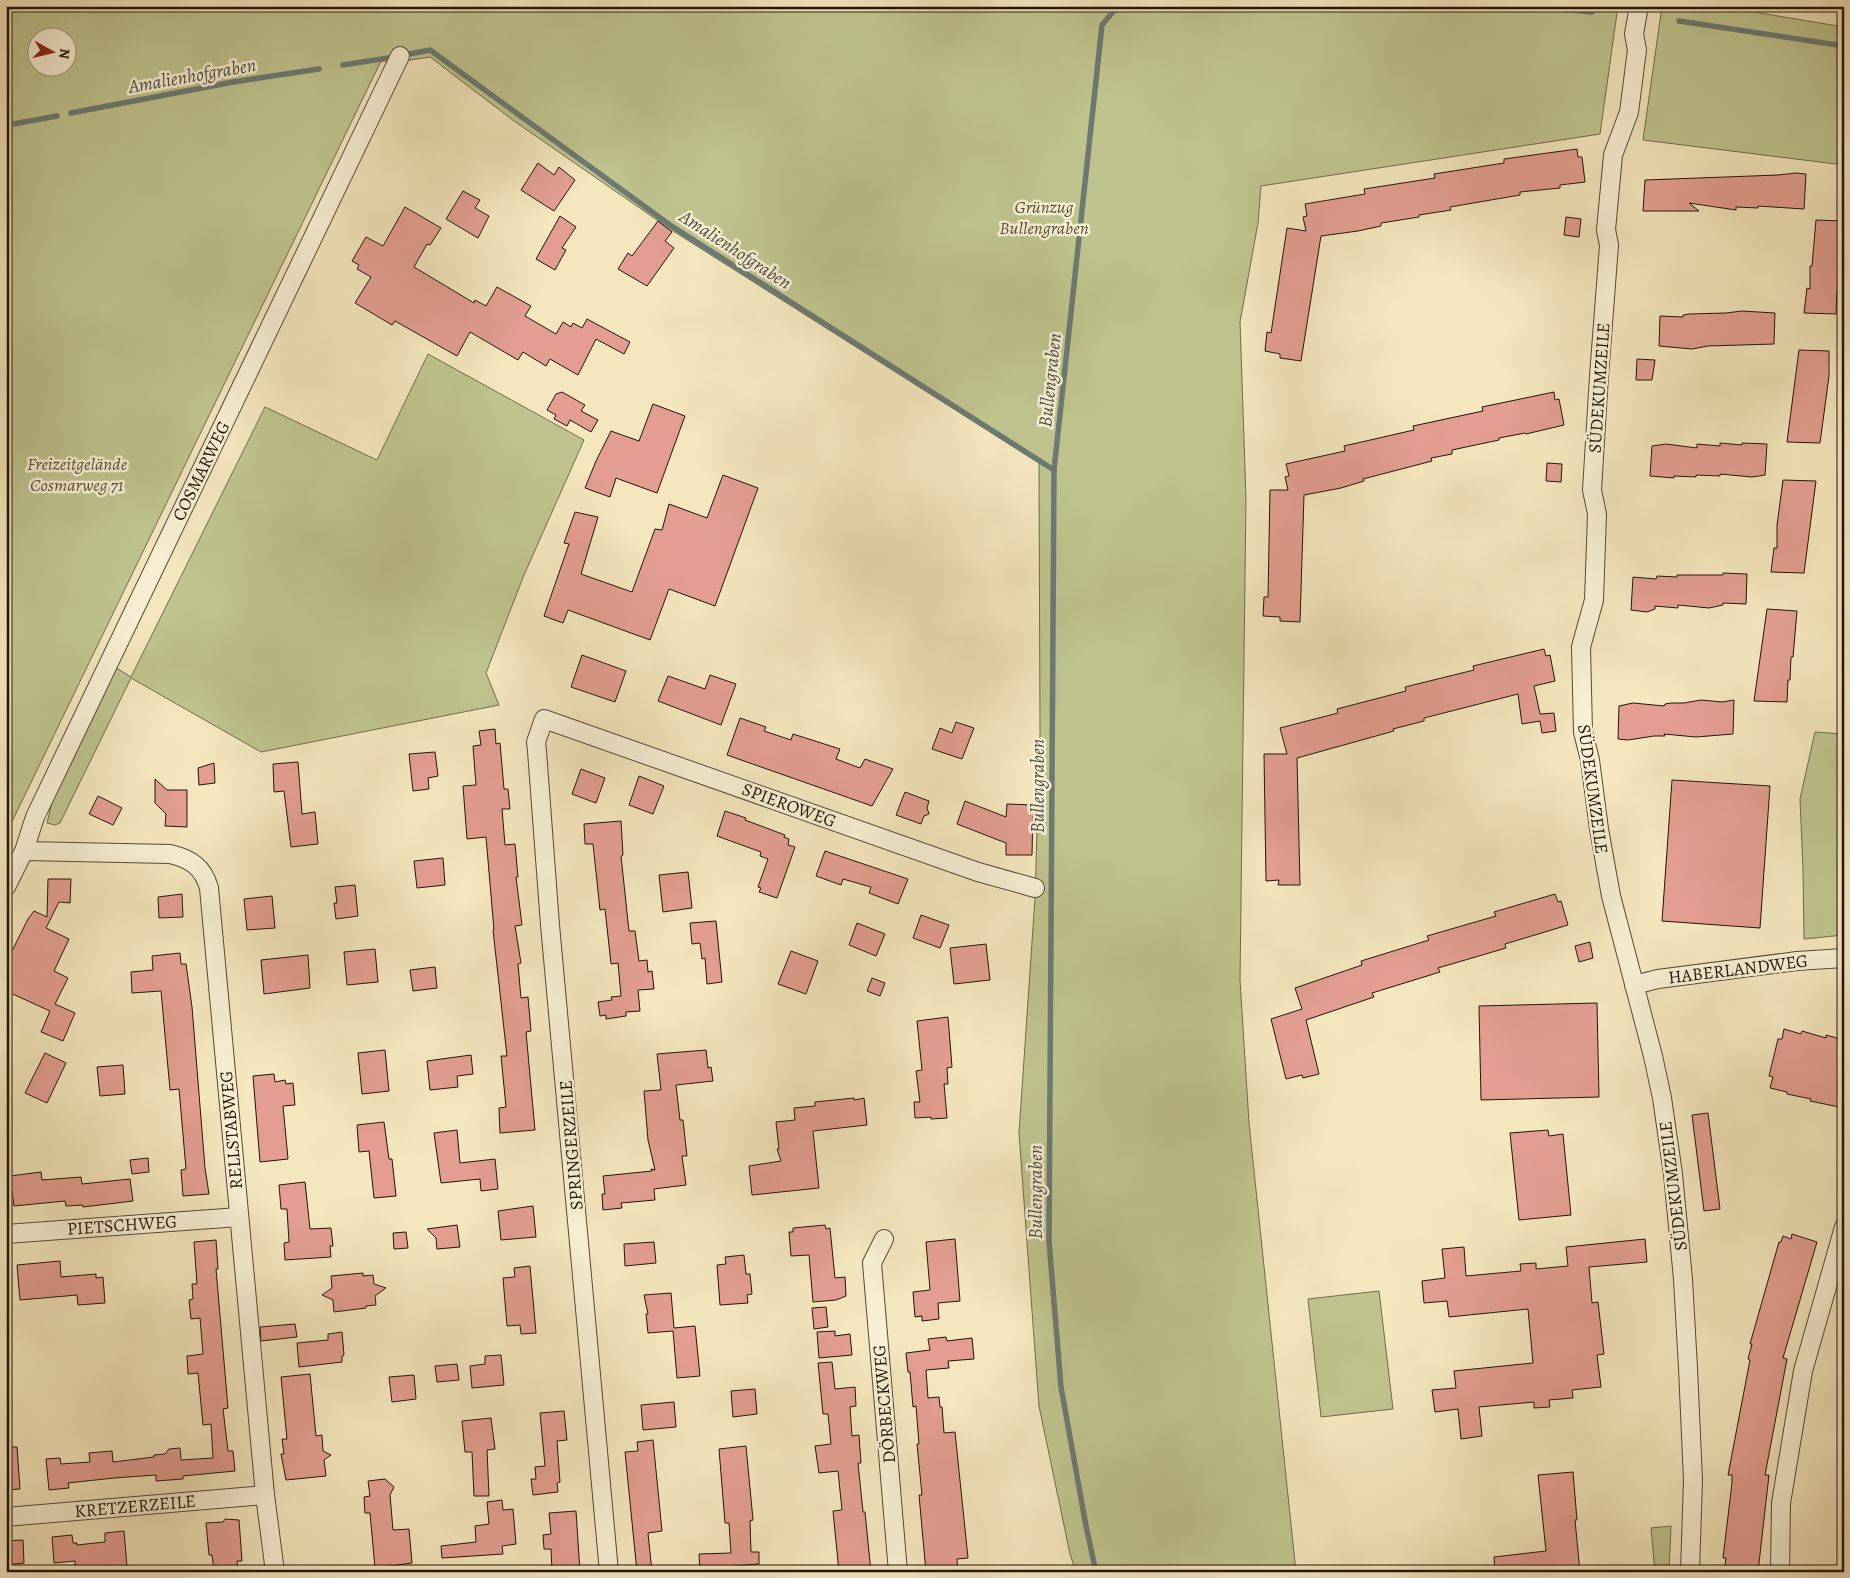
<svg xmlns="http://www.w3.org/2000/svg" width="1850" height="1578" viewBox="0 0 1850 1578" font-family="Alegreya,serif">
  <rect width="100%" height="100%" fill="#f4e6bd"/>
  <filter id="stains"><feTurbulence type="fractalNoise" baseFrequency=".004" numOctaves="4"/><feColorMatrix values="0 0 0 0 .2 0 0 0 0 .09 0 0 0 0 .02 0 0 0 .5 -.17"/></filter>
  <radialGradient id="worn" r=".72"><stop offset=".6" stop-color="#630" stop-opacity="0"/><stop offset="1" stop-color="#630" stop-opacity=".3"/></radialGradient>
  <g fill="#bfc48e" stroke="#706c4c" fill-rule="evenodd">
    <path d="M6 6H1618L1600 134 1261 186 1258 223 1240 322 1246 498 1240 980 1249 1123 1296 1572H1076L1070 1554 1039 1406 1019 1133 1035 898 1040 733 1039 463 670 229 514 121 430 57 403 61H381L6 834ZM38 38H68V68H38Z"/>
    <polygon points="1662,6 1718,6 1844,27 1844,165 1643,140"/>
    <polygon points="428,354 584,440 524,575 486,673 499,705 261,752 131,678 60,823 55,825 47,823 54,794 115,667 131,677 265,407 377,460"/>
    <polygon points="1815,732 1844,734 1844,935 1804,939 1803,870 1800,799"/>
    <polygon points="1379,1291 1393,1409 1321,1417 1308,1299"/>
    <polygon points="1671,1526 1669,1572 1655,1572 1651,1528"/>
  </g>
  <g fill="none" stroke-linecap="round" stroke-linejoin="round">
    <g stroke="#6c7a73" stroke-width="5.5">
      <polyline points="1529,6 1592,12"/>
      <polyline points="1679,21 1844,46"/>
      <polyline points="409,54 430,50 670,225 1054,470"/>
      <polyline points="343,65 388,58"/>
      <polyline points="71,113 233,82 319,69"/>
      <polyline points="13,124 57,116"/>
      <polyline points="1096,1572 1086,1526 1061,1387 1049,1241 1054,470 1102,25 1118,6"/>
    </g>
  </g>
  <g fill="#e39e91" stroke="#21150b">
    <polygon points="1577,149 1578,157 1582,157 1585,182 1560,185 1560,188 1520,192 1520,195 1450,207 1451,210 1419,215 1419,217 1381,223 1381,226 1358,231 1321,236 1301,361 1280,358 1280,354 1265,351 1267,332 1271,333 1287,228 1306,231 1303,217 1307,216 1305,204 1365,194 1364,189 1435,178 1434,174 1504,163 1504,159"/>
    <polygon points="538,163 554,175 559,167 575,180 554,211 521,190"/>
    <polygon points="1796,173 1806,174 1804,209 1758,206 1758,208 1736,207 1736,210 1689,203 1699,211 1643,211 1645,180 1778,175"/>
    <polygon points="463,191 480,200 475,208 489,216 478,238 446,219"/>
    <polygon points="405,207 441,228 430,245 427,244 414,267 474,303 475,300 486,306 497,287 531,306 525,316 556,334 563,322 571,327 573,323 582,328 587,319 630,342 624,354 596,339 578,375 550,359 546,366 523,352 518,360 470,332 457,356 395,321 392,325 355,303 371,277 357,269 359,265 352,261 366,237 383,246"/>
    <polygon points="560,216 576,227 562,248 566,250 555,270 536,259"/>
    <polygon points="1566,217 1581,219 1579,237 1564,235"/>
    <polygon points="1816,220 1844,221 1843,268 1840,291 1837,291 1836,314 1804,313 1807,288 1810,289 1810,266 1812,266"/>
    <polygon points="658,221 672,232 665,241 674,248 647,286 618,269 628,253 632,256"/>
    <polygon points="1742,311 1775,313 1774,344 1708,346 1692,349 1659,346 1660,316 1683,317 1683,315 1689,314 1726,313"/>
    <polygon points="1799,350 1829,351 1829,376 1820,443 1787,442"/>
    <polygon points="1637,359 1655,360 1652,380 1636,380"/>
    <polygon points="562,392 585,405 581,411 598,420 591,432 570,420 567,426 554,419 556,415 547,410 556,394"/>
    <polygon points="1554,392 1555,400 1559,399 1564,425 1526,434 1525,433 1499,438 1499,440 1452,450 1452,454 1431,458 1432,461 1363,479 1364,481 1341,488 1304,495 1300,622 1280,621 1280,617 1263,616 1264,597 1268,597 1270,490 1288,490 1285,477 1289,476 1286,464 1345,451 1344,446 1414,430 1413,426 1483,411 1482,407"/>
    <polygon points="653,404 685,416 657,493 616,478 610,497 585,488 596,461 611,431 639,441"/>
    <polygon points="1720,443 1742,445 1742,443 1767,444 1765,475 1752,477 1720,474 1720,476 1696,475 1696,477 1674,476 1674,478 1650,476 1652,446 1666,444 1697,448 1697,444 1720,446"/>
    <polygon points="1547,463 1562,464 1561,482 1546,481"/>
    <polygon points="723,475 758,488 715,606 669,589 650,640 568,610 563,623 544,616 569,544 564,543 575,512 598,517 581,574 632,592 655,529 662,530 669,504 707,518"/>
    <polygon points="1783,480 1816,481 1804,573 1771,572 1774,548 1777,548 1777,525"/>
    <polygon points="1723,573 1747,574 1746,604 1723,603 1723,605 1709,608 1678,605 1678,608 1655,606 1655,609 1647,612 1631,610 1633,577 1656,579 1657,576 1677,577 1677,575 1723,575"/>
    <polygon points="1767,609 1797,611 1793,657 1791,657 1790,680 1788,680 1787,702 1754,701"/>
    <polygon points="1544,649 1546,656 1550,655 1555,681 1534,686 1540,714 1554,713 1556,731 1542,733 1540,721 1522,724 1518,694 1424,718 1424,721 1393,729 1394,731 1297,758 1300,885 1278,885 1279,880 1266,881 1264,754 1287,754 1280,728 1338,713 1337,709 1406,691 1405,687 1474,670 1473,666"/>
    <polygon points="582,655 626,671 615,702 571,687"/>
    <polygon points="710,675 736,684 721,725 658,701 668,676 705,689"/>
    <polygon points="1701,700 1722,702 1734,700 1733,734 1696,737 1664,734 1665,736 1654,736 1628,740 1618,739 1619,706 1633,703 1664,706 1665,704 1671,703 1684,703"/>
    <polygon points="740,718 766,727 764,731 791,740 793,734 840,749 836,759 860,768 865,759 893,769 872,806 727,755"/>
    <polygon points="956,722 974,728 962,759 932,749 940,728 952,733"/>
    <polygon points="495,729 496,744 500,743 504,789 508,789 510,809 502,809 505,845 515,844 518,877 516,877 522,925 515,926 521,963 518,964 521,998 528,997 531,1031 526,1032 535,1130 500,1133 499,1108 506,1107 501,1056 507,1056 493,930 494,930 486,837 467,839 463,786 476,785 473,746 481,745 479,731"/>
    <polygon points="435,752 438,776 428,778 429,789 413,791 409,754"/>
    <polygon points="298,762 302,814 315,812 318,844 291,847 284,791 274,792 273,764"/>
    <polygon points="214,763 215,783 199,785 198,768"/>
    <polygon points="581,769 605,778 596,803 572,794"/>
    <polygon points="639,776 664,786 653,814 629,805"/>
    <polygon points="155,779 167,790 187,790 187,827 165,826 166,814 155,803"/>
    <polygon points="1672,780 1770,786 1760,928 1662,921"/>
    <polygon points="905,792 929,801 927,808 929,814 924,816 921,824 896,815"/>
    <polygon points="98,796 122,808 113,825 89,814"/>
    <polygon points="965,801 1006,817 1007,804 1033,805 1032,855 1006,855 1006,843 957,824"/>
    <polygon points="725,811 746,818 745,820 785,835 784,837 789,839 788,845 795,847 777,898 759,892 761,888 758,887 768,859 760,856 761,852 717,836"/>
    <polygon points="621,821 623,855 621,856 629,931 635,931 639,961 647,960 648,972 652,971 654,989 638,990 640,1011 626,1012 626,1016 606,1019 606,1015 600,1016 598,1002 612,1000 611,997 621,996 618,963 611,964 605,909 600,910 593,844 585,844 584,824"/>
    <polygon points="825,851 908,879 898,904 869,893 871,887 843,879 841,885 816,876"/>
    <polygon points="443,858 445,885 417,888 414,861"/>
    <polygon points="688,872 692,908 663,912 659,875"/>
    <polygon points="48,879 71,879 70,903 59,902 46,928 69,939 54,971 68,978 55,1004 75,1013 63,1041 41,1032 50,1011 6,991 6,963 28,919 34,911 47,917"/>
    <polygon points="355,885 358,916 336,919 334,903 337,903 335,887"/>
    <polygon points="182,894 183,917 159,918 158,897"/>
    <polygon points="1555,894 1558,902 1561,901 1568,925 1505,944 1506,948 1438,968 1440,972 1372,993 1374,997 1306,1020 1319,1074 1303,1078 1302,1075 1286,1079 1271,1019 1302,1009 1295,988 1362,965 1361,961 1429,940 1427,936 1496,916 1494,912"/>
    <polygon points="272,896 275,928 247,930 244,899"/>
    <polygon points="921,915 949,925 940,948 913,938"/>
    <polygon points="716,921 722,982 707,984 705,958 702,959 700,943 692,944 690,923"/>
    <polygon points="857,923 885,934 876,956 849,945"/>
    <polygon points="1590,942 1593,958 1579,962 1575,946"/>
    <polygon points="986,944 990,980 954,984 950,948"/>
    <polygon points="375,949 378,982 347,985 344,952"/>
    <polygon points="791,951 818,961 806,994 778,984"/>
    <polygon points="180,953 181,964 186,964 192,1007 205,1168 209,1194 183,1196 181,1170 186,1169 179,1089 170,1090 161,991 132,993 131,972 153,970 152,956"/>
    <polygon points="308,955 310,988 264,994 261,960"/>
    <polygon points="435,967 437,988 413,991 410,970"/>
    <polygon points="872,978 885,983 880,996 867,991"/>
    <polygon points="1597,1003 1599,1097 1481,1100 1479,1006"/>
    <polygon points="948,1017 952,1067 947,1068 948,1084 944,1084 947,1118 931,1119 931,1117 915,1118 914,1102 920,1102 916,1071 922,1070 917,1021"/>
    <polygon points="1784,1029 1801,1034 1802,1031 1826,1038 1826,1035 1844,1040 1844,1108 1810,1101 1811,1099 1787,1094 1787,1092 1770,1088 1773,1077 1769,1076 1778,1039 1782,1039"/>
    <polygon points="385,1050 389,1091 362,1094 358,1053"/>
    <polygon points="706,1050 708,1068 711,1067 713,1081 676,1085 680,1120 683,1120 687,1156 682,1156 686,1185 654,1189 655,1200 621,1203 622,1208 603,1210 602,1194 605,1194 603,1176 652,1171 651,1169 655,1170 648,1140 644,1091 661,1090 657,1054"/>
    <polygon points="45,1053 66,1063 47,1103 25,1093"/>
    <polygon points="471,1055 473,1074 457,1076 458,1087 430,1090 427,1061"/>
    <polygon points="123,1065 125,1094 100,1096 97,1067"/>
    <polygon points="274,1074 275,1082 285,1080 286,1084 293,1083 295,1105 283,1106 288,1159 260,1162 253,1076"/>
    <polygon points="854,1098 854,1100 864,1098 867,1125 813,1131 819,1188 752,1195 749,1166 781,1161 777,1149 779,1149 776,1122 795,1120 794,1108 815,1106 815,1102"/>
    <polygon points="1708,1113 1720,1209 1704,1211 1692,1115"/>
    <polygon points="384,1122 389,1159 392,1159 396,1196 374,1198 369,1151 359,1152 357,1125"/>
    <polygon points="457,1130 460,1163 495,1159 498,1189 481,1191 480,1179 441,1183 434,1133"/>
    <polygon points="1548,1130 1549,1136 1563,1134 1571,1215 1519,1220 1510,1133"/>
    <polygon points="148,1158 149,1172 132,1174 130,1160"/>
    <polygon points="41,1172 42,1180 81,1177 82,1184 130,1179 133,1201 83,1207 83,1205 66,1206 65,1201 14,1206 10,1176"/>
    <polygon points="305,1182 310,1229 331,1228 333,1246 330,1246 331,1257 285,1260 284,1243 289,1242 287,1209 281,1209 279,1185"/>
    <polygon points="533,1206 536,1237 501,1240 498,1211"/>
    <polygon points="457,1225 460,1247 437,1249 436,1238 427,1229"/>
    <polygon points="825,1225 826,1229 830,1228 835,1278 845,1277 846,1296 836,1300 813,1302 809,1255 791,1256 789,1232 793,1232 793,1228"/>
    <polygon points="406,1232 408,1248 394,1249 393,1233"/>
    <polygon points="1792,1234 1817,1242 1783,1358 1787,1359 1765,1475 1769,1475 1758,1572 1724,1572 1726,1558 1723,1558 1732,1483 1732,1475 1728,1475 1750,1360 1748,1359 1752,1344 1750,1344 1779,1242 1781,1242 1783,1236 1791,1239"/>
    <polygon points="955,1239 960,1301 938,1303 939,1319 922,1321 922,1316 915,1317 913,1292 930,1290 926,1242"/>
    <polygon points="1645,1239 1647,1262 1589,1267 1592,1303 1598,1302 1604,1354 1597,1355 1601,1387 1572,1390 1573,1398 1549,1400 1550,1407 1534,1408 1534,1402 1479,1407 1482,1436 1461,1439 1458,1409 1435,1412 1432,1390 1456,1388 1454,1371 1533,1363 1528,1309 1449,1317 1447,1301 1424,1303 1422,1281 1445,1278 1442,1249 1464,1247 1466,1276 1521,1271 1520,1264 1536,1263 1536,1269 1568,1266 1566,1247"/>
    <polygon points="216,1240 218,1269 216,1269 228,1408 223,1409 228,1451 233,1451 235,1471 183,1476 183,1479 156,1481 156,1475 114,1478 68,1483 69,1488 49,1490 46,1459 60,1458 61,1464 90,1462 89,1453 112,1451 113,1462 154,1457 154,1455 165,1454 169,1449 180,1448 181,1460 213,1458 211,1424 203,1425 198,1373 188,1374 187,1356 203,1354 200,1318 191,1319 189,1300 193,1299 192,1284 197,1284 194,1242"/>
    <polygon points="654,1242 656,1263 625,1266 624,1244"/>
    <polygon points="744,1255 746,1274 750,1274 752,1294 747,1295 748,1303 720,1305 717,1265 726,1264 725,1257"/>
    <polygon points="60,1261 61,1277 96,1274 96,1278 103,1277 105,1303 78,1305 77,1295 20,1300 17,1265"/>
    <polygon points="530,1266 536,1333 521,1334 520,1325 507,1326 503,1278 515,1277 514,1268"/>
    <polygon points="363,1273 363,1276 373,1275 374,1284 386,1288 375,1296 376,1305 366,1306 366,1308 334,1312 333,1300 322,1295 332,1288 331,1276"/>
    <polygon points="671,1293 674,1328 695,1326 700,1376 677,1378 673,1331 648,1333 646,1314 648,1314 644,1295"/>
    <polygon points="826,1307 828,1327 814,1329 812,1308"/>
    <polygon points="295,1324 297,1337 261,1341 260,1327"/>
    <polygon points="835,1331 835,1336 850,1334 852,1355 819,1358 817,1332"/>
    <polygon points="342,1332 344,1355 342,1356 342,1362 299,1367 297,1343 328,1340 328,1334"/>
    <polygon points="946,1337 947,1341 972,1338 974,1359 948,1361 949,1368 926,1370 928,1398 939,1397 940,1407 942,1407 944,1433 955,1432 968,1558 957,1559 958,1572 926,1572 919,1495 922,1495 917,1444 919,1444 916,1406 913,1407 910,1372 908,1372 906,1353 930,1350 928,1339"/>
    <polygon points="501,1355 504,1385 472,1388 470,1366 485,1364 485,1356"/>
    <polygon points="832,1362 835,1389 855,1387 856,1406 850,1407 852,1436 859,1435 861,1463 858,1463 863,1512 865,1512 871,1572 839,1572 833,1511 842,1510 838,1471 819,1473 815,1446 831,1444 828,1414 823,1414 818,1363"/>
    <polygon points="457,1364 459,1380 437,1382 435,1366"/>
    <polygon points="310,1374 316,1436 322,1435 323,1451 331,1455 324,1460 326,1476 286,1480 281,1454 284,1454 282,1439 287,1439 281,1377"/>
    <polygon points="414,1375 416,1399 392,1402 389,1377"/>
    <polygon points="755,1389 757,1414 733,1417 731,1391"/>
    <polygon points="674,1402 676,1427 643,1430 641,1405"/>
    <polygon points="564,1411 567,1440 557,1441 560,1482 557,1483 558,1492 533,1495 531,1479 536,1479 535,1467 545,1466 540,1413"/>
    <polygon points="491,1418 495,1449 487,1450 489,1496 474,1496 472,1452 465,1452 462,1421"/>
    <polygon points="653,1440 662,1531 648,1533 652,1572 637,1572 625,1452 638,1451 637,1442"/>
    <polygon points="746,1446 753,1520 750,1521 751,1552 759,1552 759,1564 722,1567 723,1572 700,1572 699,1554 731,1553 729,1523 725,1523 719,1449"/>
    <polygon points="6,1447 17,1447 20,1489 6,1490"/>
    <polygon points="1573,1472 1577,1520 1575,1520 1580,1572 1495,1572 1494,1557 1546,1551 1538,1475"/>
    <polygon points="385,1479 394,1487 390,1495 393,1530 409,1529 412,1563 375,1568 370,1513 365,1513 364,1497 370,1496 368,1481"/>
    <polygon points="502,1500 503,1510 513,1509 516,1544 502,1546 503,1554 442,1558 441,1546 476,1542 475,1526 489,1524 487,1502"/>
    <polygon points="576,1511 580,1572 552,1572 551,1549 544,1549 543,1535 551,1534 549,1513"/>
    <polygon points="225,1519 239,1520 242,1561 237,1561 238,1572 214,1572 212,1555 209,1555 206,1523 223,1522"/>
    <polygon points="124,1531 127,1566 104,1568 104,1572 76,1572 75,1561 54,1563 52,1537 72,1535 73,1543 77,1543 77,1545 105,1542 105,1533"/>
    <polygon points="23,1540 24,1563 6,1565 6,1541"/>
  </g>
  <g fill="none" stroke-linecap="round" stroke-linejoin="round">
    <defs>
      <g id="minor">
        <polyline points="1639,6 1634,34 1637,50 1629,112 1613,155 1606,230 1609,245 1599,376 1592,490 1597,514 1594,600 1581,647 1583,732 1590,760 1599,829 1611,896 1653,1056 1662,1098 1673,1174 1683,1279 1688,1368 1693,1480 1690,1572"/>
        <path d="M24 851 170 854C191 859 203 867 209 888L265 1495 275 1572"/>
        <polyline points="6,887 24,851 35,817 400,56"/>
        <polyline points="1634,985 1658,979 1797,961 1844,958"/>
        <polyline points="6,1234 239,1217"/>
        <polyline points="884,1239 872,1263 898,1572"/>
        <polyline points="6,1517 265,1495"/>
        <polyline points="609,1572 550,925 537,751 536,742 544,719 978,872 1035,888"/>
        <polyline points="1780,1572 1781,1503 1803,1371 1844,1227"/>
      </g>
    </defs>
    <use href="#minor" stroke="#564938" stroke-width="20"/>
    <use href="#minor" stroke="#f8efd4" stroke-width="18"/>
  </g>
  <g text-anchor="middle" stroke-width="5" stroke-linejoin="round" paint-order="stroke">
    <g font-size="18" font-style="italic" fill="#585239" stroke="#f8efd4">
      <text x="1044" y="213">Grünzug<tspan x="1044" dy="21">Bullengraben</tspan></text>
      <text x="77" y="470">Freizeitgelände<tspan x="77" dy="21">Cosmarweg 71</tspan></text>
    </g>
    <g font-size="18" fill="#21150b" stroke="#f8efd4">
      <text transform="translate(1599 388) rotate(-86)" y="6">SÜDEKUMZEILE</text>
      <text transform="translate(201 471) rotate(-64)" y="6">COSMARWEG</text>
      <text transform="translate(1593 789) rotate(82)" y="6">SÜDEKUMZEILE</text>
      <text transform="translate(789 805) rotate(20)" y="6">SPIEROWEG</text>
      <text transform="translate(1738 969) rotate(-7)" y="6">HABERLANDWEG</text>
      <text transform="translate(231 1130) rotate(-95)" y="6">RELLSTABWEG</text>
      <text transform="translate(571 1145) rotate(-95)" y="6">SPRINGERZEILE</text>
      <text transform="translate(1673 1186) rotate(-97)" y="6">SÜDEKUMZEILE</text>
      <text transform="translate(122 1225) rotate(-4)" y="6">PIETSCHWEG</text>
      <text transform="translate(884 1404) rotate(-95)" y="6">DÖRBECKWEG</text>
      <text transform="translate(135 1506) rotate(-5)" y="6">KRETZERZEILE</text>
    </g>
    <g font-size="19" font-style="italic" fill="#4d5048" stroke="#f8efd4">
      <text transform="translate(192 75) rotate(-10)" y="7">Amalienhofgraben</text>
      <text transform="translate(736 249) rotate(33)" y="7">Amalienhofgraben</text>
      <text transform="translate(1049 380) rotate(-84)" y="7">Bullengraben</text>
      <text transform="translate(1037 786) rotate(-90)" y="7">Bullengraben</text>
      <text transform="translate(1035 1192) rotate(-90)" y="7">Bullengraben</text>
    </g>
  </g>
  <rect width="1850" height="1578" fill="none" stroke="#f4e6bd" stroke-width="25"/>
  <rect x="8" y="8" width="1835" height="1563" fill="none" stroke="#21150b" stroke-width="2.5"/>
  <rect x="12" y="12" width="1825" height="1553" fill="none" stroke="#21150b"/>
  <g transform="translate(52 52) rotate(98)"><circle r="24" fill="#f8efd4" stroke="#a29884"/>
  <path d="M0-4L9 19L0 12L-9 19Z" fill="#8f2418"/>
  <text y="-8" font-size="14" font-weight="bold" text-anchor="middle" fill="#21150b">N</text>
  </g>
  <rect width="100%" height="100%" filter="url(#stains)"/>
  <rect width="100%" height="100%" fill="url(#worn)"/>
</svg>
